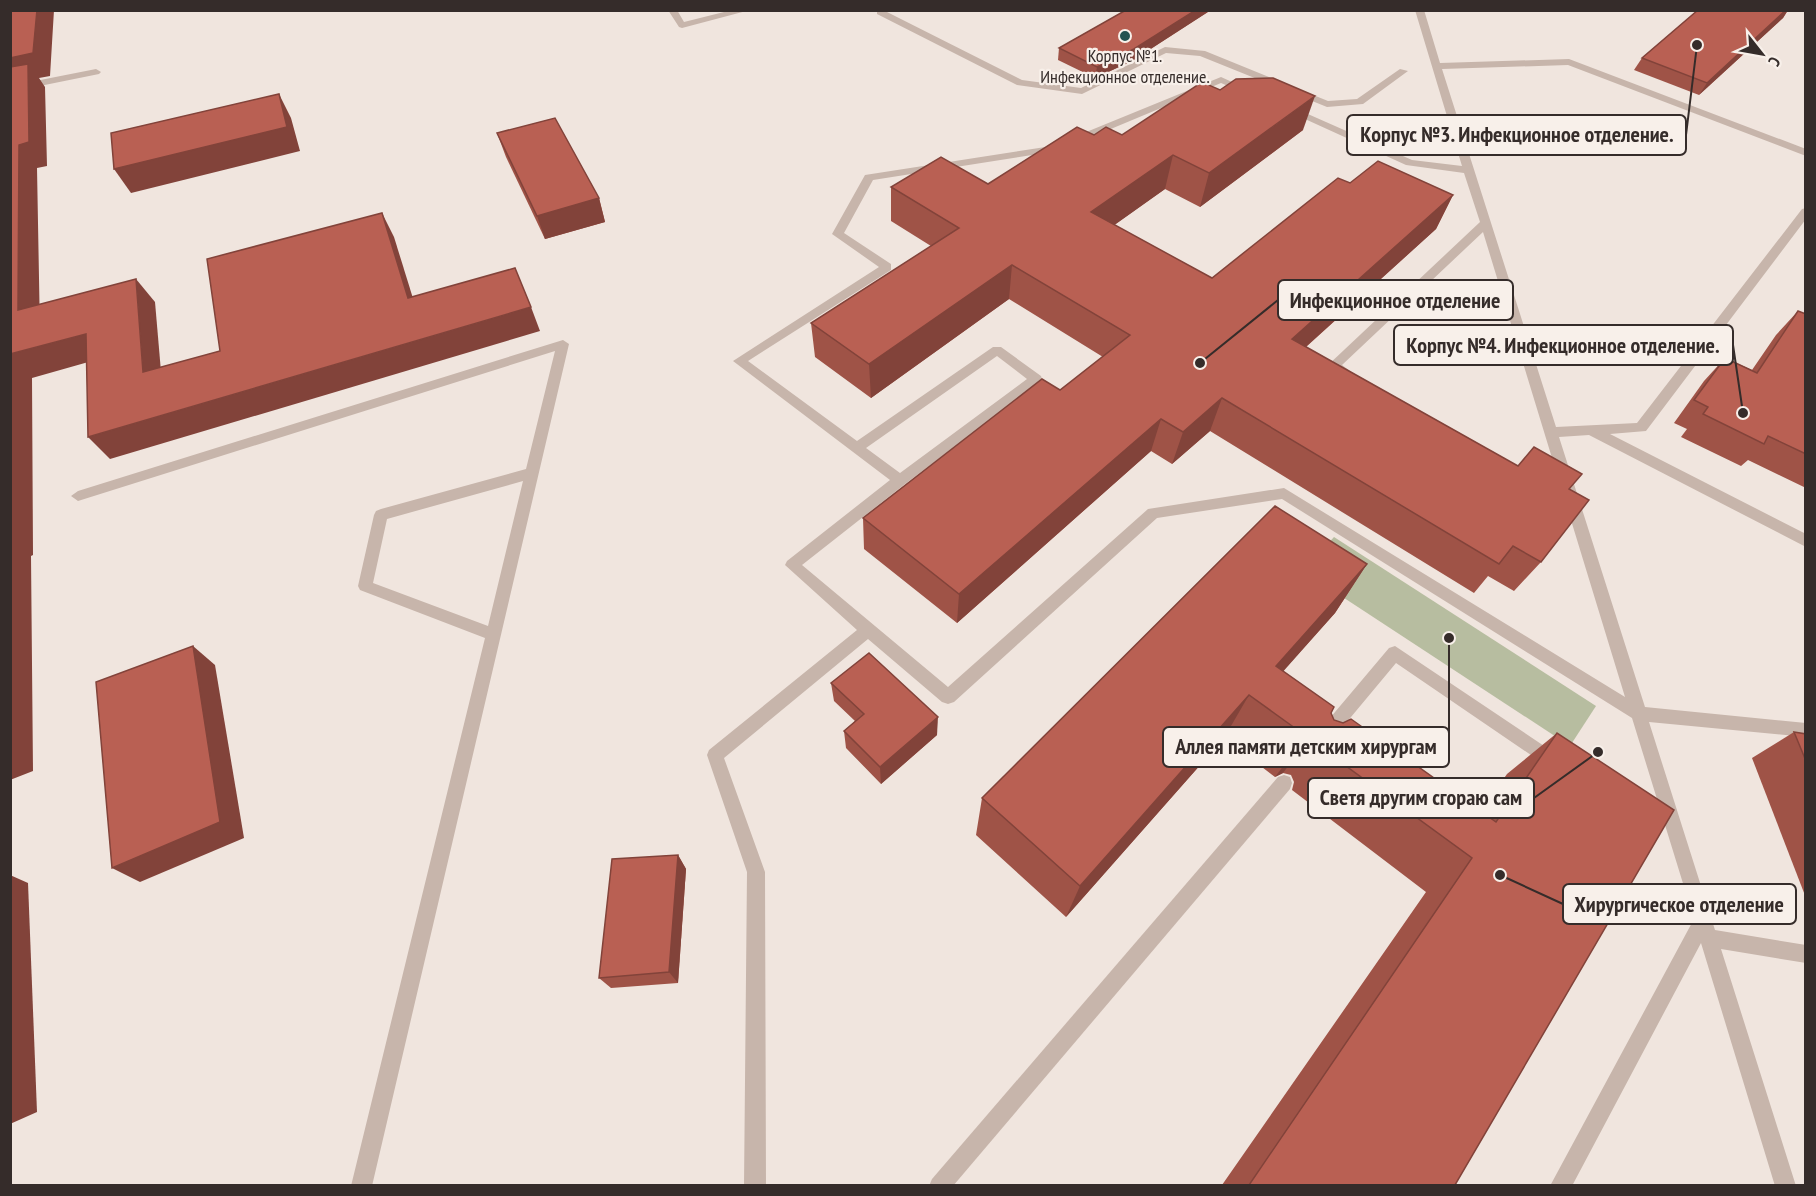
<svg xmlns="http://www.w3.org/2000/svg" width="1816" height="1196" viewBox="0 0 1816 1196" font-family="'PT Sans Narrow',sans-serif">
  <rect width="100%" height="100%" fill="#f0e5de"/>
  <polygon fill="#b7bda0" points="1334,537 1596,706 1570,746 1303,571"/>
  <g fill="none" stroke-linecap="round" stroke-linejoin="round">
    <g fill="#c7b5ab" fill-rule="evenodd">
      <polygon points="668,10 677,10 684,22 732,10 750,10 682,28 679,27"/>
      <polygon points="877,10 888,10 887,12 1022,80 1081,88 1165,47 1205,51 1328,101 1357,99 1400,69 1408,71 1363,104 1327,107 1200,56 1166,53 1082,94 1017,85 877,14"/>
      <path d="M1415 10H1424L1440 63 1569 59 1806 149V156L1568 65 1442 69 1556 427 1637 423 1802 209 1806 208V219L1646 431 1610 434 1806 534V547L1589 435 1559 437 1645 707 1806 723V737L1649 722 1715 930 1806 945V963L1721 949 1796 1186H1775L1701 943 1572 1186H1550L1694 919 1632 718 1282 499 1157 518 954 702 948 704 942 702 868 639 724 758 765 872 766 1186H744L747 872 707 755 709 750 857 630 785 565 787 561 890 480 733 361 879 267 832 234 865 175 1052 146 1221 77 1252 91 1247 94 1221 83 1058 151 873 180 844 233 891 264V270L748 361 857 441 993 347H1001L1041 376 1042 379 1041 382 905 484 802 565 948 687 1148 509 1284 488 1625 697 1483 232 1342 365 1354 374 1352 377H1344L1327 366 1480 222 1464 173 1406 165 1283 109 1292 107 1412 160 1462 166ZM997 356 1027 379 900 473 866 448Z"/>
      <polygon points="96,69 101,72 99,74 10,92 10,86"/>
      <path d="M563 340 569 344 372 1186H351L485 638 360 590 358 586 374 515 376 511 381 509 526 469 555 351 78 501 71 496 78 491ZM523 481 488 626 373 583 387 519Z"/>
      <polygon points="1395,646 1559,756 1561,761 1559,766 1553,769 1547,766 1396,663 1331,741 1325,743 1319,741 1317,736 1319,731 1389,648"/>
      <polygon points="1284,775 1290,777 1292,783 1290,789 953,1186 929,1186 932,1179 1278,777"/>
    </g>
  </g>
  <g fill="#9f5347">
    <polygon points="1126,10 1211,10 1132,61 1095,78 1058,60 1059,48"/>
    <polygon points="1698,10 1788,10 1783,18 1699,95 1634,70 1642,58"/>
    <polygon points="1303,130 1200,207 1165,189 1114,225 1212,278 1350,183 1453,195 1436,229 1306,347 1518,466 1569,489 1541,562 1514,591 1488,576 1474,593 1210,431 1172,464 1151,451 957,623 864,549 863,518 1060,390 1103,357 1009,299 871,398 815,357 811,323 931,246 891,221 891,187 988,184 1094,135"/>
    <polygon points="497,133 599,198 605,222 545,239 506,157"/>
    <polygon points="1798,311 1806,314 1806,488 1748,460 1741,466 1681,437 1687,429 1674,423 1704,381 1725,358 1752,370 1776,335"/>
    <polygon points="1367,564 1335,613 1283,671 1331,713 1334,720 1481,811 1507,774 1557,733 1455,1185 1222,1185 1426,892 1292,790 1294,782 1291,775 1283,773 1275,777 1224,738 1066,917 976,835 982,798"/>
    <polygon points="831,683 937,735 881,784 846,748 844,731 855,721 834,701"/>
    <polygon points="1794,732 1806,734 1806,898 1752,758"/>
    <polygon points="678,855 686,869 678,983 611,988 599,978"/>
  </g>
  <g fill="#82433a">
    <polygon points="37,10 54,10 50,76 39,78 45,87 47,166 37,168 40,333 18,310 10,85 10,58"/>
    <polygon points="1196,10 1211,10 1132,61 1095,78 1097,67"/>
    <polygon points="1786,10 1788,10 1783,18 1699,95 1707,83"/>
    <polygon points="279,94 291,118 300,151 131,193 114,169"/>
    <polygon points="1315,96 1303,130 1200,207 1209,173"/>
    <polygon points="1173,155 1165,189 1085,246 1091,212"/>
    <polygon points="1453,195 1436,229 1278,372 1292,339"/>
    <polygon points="599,198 605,222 545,239 537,216"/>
    <polygon points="382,213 394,237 420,321 408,298"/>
    <polygon points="1012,265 1009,299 871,398 869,364"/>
    <polygon points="136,279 155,302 163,395 143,372"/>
    <polygon points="531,307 540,331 110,459 88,437"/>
    <polygon points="86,334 106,357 32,378 33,555 31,556 33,771 10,780 10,354"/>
    <polygon points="1222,398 1210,431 1172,464 1183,432"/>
    <polygon points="1161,419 1151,451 957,623 959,594"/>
    <polygon points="1367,564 1335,613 1257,701 1276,666"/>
    <polygon points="193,646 215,665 244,838 140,882 112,868"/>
    <polygon points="1249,695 1224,738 1066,917 1080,886"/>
    <polygon points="938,717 937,735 881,784 880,767"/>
    <polygon points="1314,732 1283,773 1275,777 1306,736"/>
    <polygon points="678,855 686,869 678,983 669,972"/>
    <polygon points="10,875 28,883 37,1112 10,1124"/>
    <polygon points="10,1184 27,1185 10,1185"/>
  </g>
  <g fill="#b96053" stroke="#82433a" stroke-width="1.5">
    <polygon points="10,10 37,10 33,53 10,58"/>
    <polygon points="1126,10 1196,10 1134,49 1097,67 1059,48"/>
    <polygon points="1698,10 1786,10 1707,83 1642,58"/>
    <polygon points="28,64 29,142 19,145 18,310 136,279 143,372 220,351 207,259 382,213 408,298 515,268 531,307 88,437 86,334 10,354 10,67"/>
    <polygon points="1273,78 1315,96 1209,173 1173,155 1091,212 1212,278 1338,178 1350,183 1378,161 1453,195 1292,339 1518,466 1534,447 1582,474 1569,489 1589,500 1541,562 1513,546 1499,564 1222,398 1183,432 1161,419 959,594 863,518 1042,379 1060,390 1130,335 1012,265 869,364 811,323 959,228 891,187 941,157 988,184 1077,127 1094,135 1106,127 1122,135 1202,82 1220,90 1236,79"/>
    <polygon points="279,94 287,127 114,169 111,133"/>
    <polygon points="555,118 599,198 537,216 497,133"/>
    <polygon points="1798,311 1806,314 1806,454 1768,436 1764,444 1703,414 1708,407 1694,400 1725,358 1757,373"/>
    <polygon points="1275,506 1367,564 1276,666 1334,707 1331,713 1334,720 1343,723 1351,719 1496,822 1557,733 1674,810 1455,1185 1249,1185 1472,858 1324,750 1326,742 1322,734 1314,732 1306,736 1249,695 1080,886 982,798"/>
    <polygon points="193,646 220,822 112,868 96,682"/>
    <polygon points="869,653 938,717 880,767 844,731 864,714 831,683"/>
    <polygon points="1794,732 1806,734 1806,761"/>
    <polygon points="678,855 669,972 599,978 612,859"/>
  </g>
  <circle fill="#245250" stroke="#f8f0ea" stroke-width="2" cx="1125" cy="36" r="6"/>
  <g text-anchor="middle" stroke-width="4.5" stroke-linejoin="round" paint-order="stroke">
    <g font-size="18" fill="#352c2a" stroke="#f8f0ea">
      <text x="1125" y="62">Корпус №1.<tspan x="1125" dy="21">Инфекционное отделение.</tspan></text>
    </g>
  </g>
  <path fill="none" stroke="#352c2a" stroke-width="2" d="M1697 45L1686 135M1200 363L1278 300M1743 413L1733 345M1449 638L1449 747M1598 752L1534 798M1500 875L1563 904"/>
  <g fill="#352c2a" stroke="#f8f0ea" stroke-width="2">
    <circle cx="1697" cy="45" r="6"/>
    <circle cx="1200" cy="363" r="6"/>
    <circle cx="1743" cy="413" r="6"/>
    <circle cx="1449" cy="638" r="6"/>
    <circle cx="1598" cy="752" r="6"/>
    <circle cx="1500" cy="875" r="6"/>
  </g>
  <g fill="#f8f0ea" stroke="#352c2a" stroke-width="2">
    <rect x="1347" y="115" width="339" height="40" rx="6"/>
    <rect x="1278" y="280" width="235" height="40" rx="6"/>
    <rect x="1394" y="325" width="339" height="40" rx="6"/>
    <rect x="1163" y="727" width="286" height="40" rx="6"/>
    <rect x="1308" y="778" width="226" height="40" rx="6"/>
    <rect x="1563" y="884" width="233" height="40" rx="6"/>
  </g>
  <g font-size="22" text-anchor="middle" font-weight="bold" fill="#352c2a">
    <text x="1517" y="142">Корпус №3. Инфекционное отделение.</text>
    <text x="1395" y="308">Инфекционное отделение</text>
    <text x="1563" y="353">Корпус №4. Инфекционное отделение.</text>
    <text x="1306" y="754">Аллея памяти детским хирургам</text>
    <text x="1421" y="805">Светя другим сгораю сам</text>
    <text x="1679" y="912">Хирургическое отделение</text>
  </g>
  <rect width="1816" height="1196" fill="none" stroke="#352c2a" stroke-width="24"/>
  <g transform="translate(1762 54) rotate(121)" stroke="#f8f0ea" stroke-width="4.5" paint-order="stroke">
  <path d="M0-4.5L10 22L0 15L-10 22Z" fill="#352c2a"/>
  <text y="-9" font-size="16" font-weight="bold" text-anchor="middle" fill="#352c2a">С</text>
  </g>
</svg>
